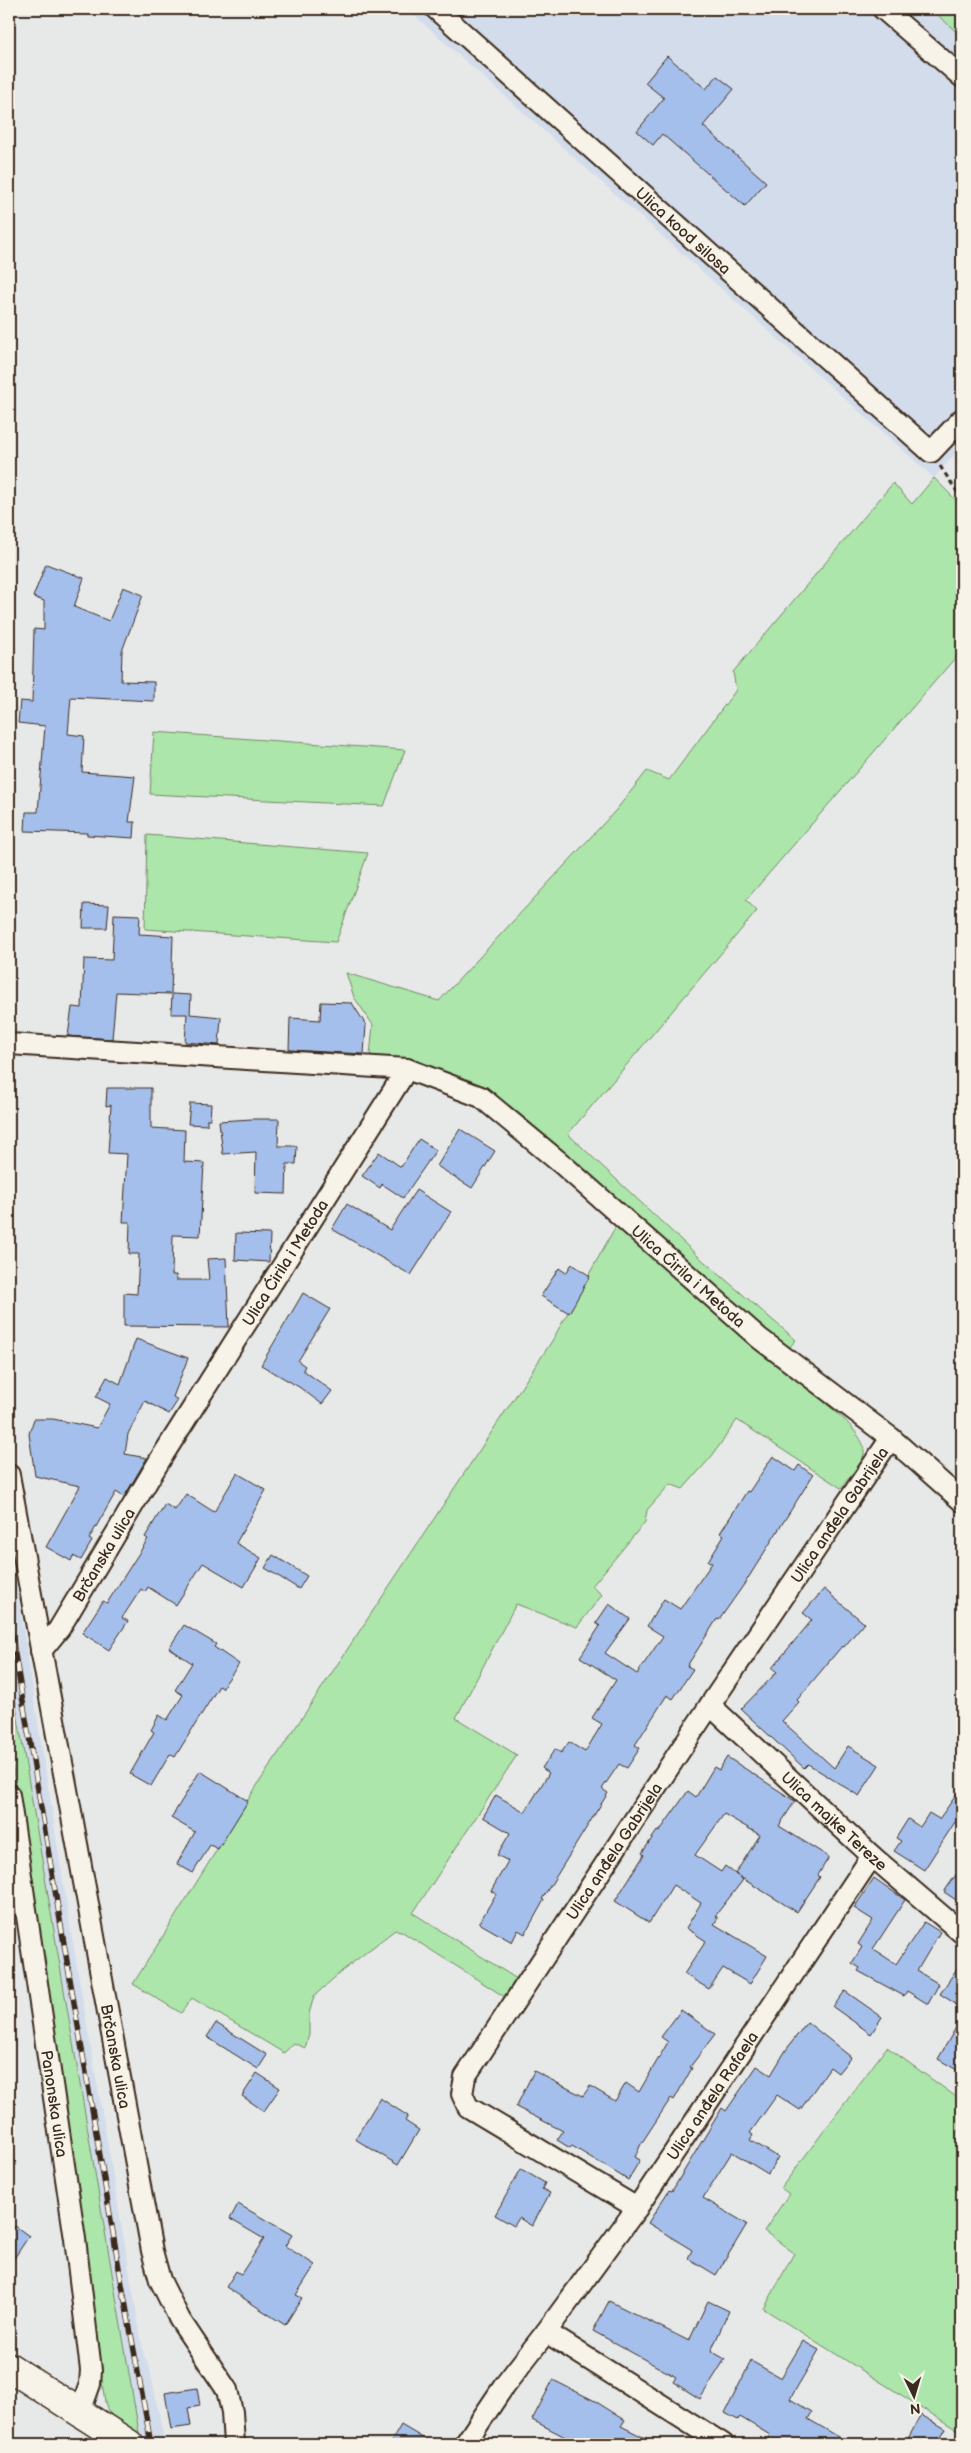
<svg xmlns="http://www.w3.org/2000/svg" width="971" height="2453" viewBox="0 0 971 2453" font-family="'Balsamiq Sans',sans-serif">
  <rect width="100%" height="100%" fill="#e7e9e9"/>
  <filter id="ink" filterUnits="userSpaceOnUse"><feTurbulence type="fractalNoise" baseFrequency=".02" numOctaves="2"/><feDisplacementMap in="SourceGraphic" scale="10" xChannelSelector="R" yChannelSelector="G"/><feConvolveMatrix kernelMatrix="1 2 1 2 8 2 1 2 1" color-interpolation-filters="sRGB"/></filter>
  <g filter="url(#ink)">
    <g fill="#d3dcea">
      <polygon points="407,9 931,9 962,37 962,446 934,478"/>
      <polygon points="9,1539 71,1932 144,2356 150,2369 165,2444 141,2444 9,1665"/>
    </g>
    <g fill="#ace6ab" stroke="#748864">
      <polygon points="931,9 962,9 962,37"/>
      <polygon points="934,478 955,499 962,510 962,650 746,900 757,911 568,1134 699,1257 796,1340 787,1350 647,1230 589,1174 546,1138 408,1061 370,1055 373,1025 354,997 346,973 439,1001 616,810 647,771 669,780 736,690 733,672 893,483 912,504"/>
      <polygon points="154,732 405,750 384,806 150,794"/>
      <polygon points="147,835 368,853 336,942 145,929"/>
      <path d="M617 1224 844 1419C876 1453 866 1455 841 1488L737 1420 712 1456 683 1489 670 1484 647 1510 645 1522 592 1586 602 1595 577 1627 516 1604 456 1718 517 1755 413 1913 520 1981 508 1999 401 1931 395 1930 342 1971 314 1996 309 2014V2035L305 2048 294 2043 284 2053 192 1998 181 2013 133 1984 258 1784 552 1341Z"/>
      <polygon points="9,1665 141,2444 108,2411 105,2402 9,1743"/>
      <polygon points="887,2047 962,2101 962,2433 764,2309 794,2253 764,2231 789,2194 781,2188"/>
    </g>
    <g fill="#a5bfec" stroke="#3b2a1e">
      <polygon points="667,56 706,89 717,76 734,89 703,126 766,182 745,206 662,134 653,145 637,131 664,98 645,83"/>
      <polygon points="46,564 84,578 74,607 109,621 123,587 143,595 122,651 121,681 154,682 154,701 71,697 68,734 84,736 82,772 135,776 129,822 135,822 134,838 87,835 87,833 25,831 26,812 38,812 45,726 18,723 20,701 32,702 34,629 44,630 44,601 33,597"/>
      <polygon points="84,904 109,905 107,928 83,928"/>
      <polygon points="114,914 140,915 139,934 173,936 171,994 116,992 112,1039 68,1036 72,1007 82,1008 84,959 112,960"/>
      <polygon points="172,994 191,995 190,1014 221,1017 219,1045 185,1042 187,1014 171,1014"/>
      <polygon points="321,1002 352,1003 366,1025 364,1054 289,1050 290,1018 320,1020"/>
      <polygon points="107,1088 151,1088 151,1128 185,1130 184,1162 204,1163 200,1236 173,1235 172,1275 176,1275 176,1280 209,1280 207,1259 226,1258 229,1327 124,1326 124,1293 137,1294 139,1254 129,1254 130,1222 123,1222 127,1154 108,1153 111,1105 106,1106"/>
      <polygon points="190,1103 211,1104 210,1119 207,1119 207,1125 188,1124"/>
      <polygon points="252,1119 279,1119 278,1146 297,1146 296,1164 287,1164 286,1194 255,1193 256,1152 223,1154 219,1121"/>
      <polygon points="460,1129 495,1151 472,1188 437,1166"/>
      <polygon points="419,1139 436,1150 403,1198 382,1184 380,1188 362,1176 379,1152 401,1167"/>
      <polygon points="416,1190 451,1212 411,1275 332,1229 347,1204 390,1230"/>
      <polygon points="236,1233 270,1234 269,1262 235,1260"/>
      <polygon points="572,1264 590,1276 569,1313 541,1296 559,1268 566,1273"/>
      <polygon points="303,1293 330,1309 298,1361 305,1366 303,1370 332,1391 322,1404 299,1387 261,1365"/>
      <polygon points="136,1339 188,1358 173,1397 178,1400 169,1414 145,1401 128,1434 125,1454 147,1458 124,1497 116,1492 89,1539 92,1541 81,1560 73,1556 71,1561 46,1547 80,1486 35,1476 29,1434 34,1419 53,1419 97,1428 110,1404 96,1397 107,1377 120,1384"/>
      <polygon points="773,1456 795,1471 799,1465 813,1475 745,1583 719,1620 717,1619 687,1666 693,1669 673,1699 667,1695 635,1745 640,1748 627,1768 619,1764 602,1789 608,1793 542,1899 544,1900 525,1934 518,1930 512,1942 479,1923 496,1894 491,1891 508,1861 497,1855 510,1833 483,1817 496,1795 525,1812 549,1773 542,1768 555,1749 561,1753 569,1742 585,1752 602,1724 592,1718 616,1680 580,1657 600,1626 596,1623 609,1604 630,1619 605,1653 637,1674 663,1636 647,1626 664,1599 680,1609 712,1563 708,1561 724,1535 720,1533 747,1491 749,1492"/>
      <polygon points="237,1473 266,1490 236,1543 261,1558 244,1587 203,1563 176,1605 148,1587 145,1592 141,1589 122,1618 128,1621 109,1650 82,1633 103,1601 107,1603 148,1539 145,1537 165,1504 175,1510 186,1494 214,1512"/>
      <polygon points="273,1555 307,1576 299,1589 265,1568"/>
      <polygon points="824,1589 864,1623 844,1647 842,1646 797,1700 799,1702 782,1721 834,1768 848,1746 879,1765 859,1796 808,1764 804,1768 741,1709 777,1672 772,1668 812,1620 803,1613"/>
      <polygon points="184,1625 216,1644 214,1647 239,1664 222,1688 219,1686 175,1757 170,1754 151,1786 130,1774 154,1732 151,1730 159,1715 167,1720 183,1695 175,1690 192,1663 169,1648"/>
      <polygon points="727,1757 795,1801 779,1826 829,1857 818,1875 820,1877 797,1912 735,1874 760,1835 724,1814 695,1855 721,1872 725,1866 743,1880 715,1916 718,1918 714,1924 767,1956 750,1984 723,1968 709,1989 684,1974 706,1941 686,1928 701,1903 673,1885 649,1923 615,1901 644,1855 642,1853 657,1831 659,1832 688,1791 696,1797 714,1767 719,1770"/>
      <polygon points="200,1771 248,1801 218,1849 210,1845 193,1873 177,1864 195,1832 171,1818"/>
      <polygon points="962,1787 962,1828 955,1822 924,1870 894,1851 901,1841 896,1838 908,1819 920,1827 929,1813 939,1819"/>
      <polygon points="962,1866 962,1904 944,1892"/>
      <polygon points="874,1878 905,1900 873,1949 896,1964 924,1922 940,1932 917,1971 939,1984 928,2004 907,1991 904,1996 858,1971 860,1968 852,1963 862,1947 858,1944 873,1920 854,1908"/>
      <polygon points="962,1961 962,2008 940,1994"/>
      <polygon points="845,1991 882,2017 871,2034 833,2007"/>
      <polygon points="681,2010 715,2034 690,2067 692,2068 674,2100 671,2098 641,2144 635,2157 640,2160 628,2180 572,2146 570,2148 557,2140 563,2131 516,2107 534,2071 583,2096 590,2086 615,2101 626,2083 639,2092 668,2042 661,2037"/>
      <polygon points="962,2017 962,2073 938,2059"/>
      <polygon points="807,2022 851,2057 838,2073 830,2067 800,2110 777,2095 750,2133 753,2135 750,2140 778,2157 768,2174 732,2152 703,2198 747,2224 716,2275 688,2258 692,2250 648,2223 669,2190 672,2191 722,2108 726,2111 757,2066 771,2075 786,2050"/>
      <polygon points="216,2023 267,2055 258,2069 207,2037"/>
      <polygon points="257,2073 280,2088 264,2111 242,2096"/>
      <polygon points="380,2098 408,2116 405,2121 419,2130 398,2165 355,2139"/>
      <polygon points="521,2169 545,2183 542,2189 550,2193 532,2226 519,2218 514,2226 495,2215"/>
      <polygon points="238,2204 292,2235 285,2246 315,2265 296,2295 302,2298 285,2325 226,2287 236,2271 241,2274 264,2239 230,2219"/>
      <polygon points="15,2226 29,2236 9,2266 9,2236"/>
      <polygon points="609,2301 689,2341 708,2301 729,2311 711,2351 725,2359 700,2399 673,2382 676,2377 593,2331"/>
      <polygon points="803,2341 819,2350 790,2399 812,2412 808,2419 851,2444 764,2444 770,2435 740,2417 738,2420 725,2413 751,2361 781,2378"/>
      <polygon points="553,2380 595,2401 625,2420 621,2426 657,2444 579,2444 532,2420"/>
      <polygon points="197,2388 200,2406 188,2408 191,2426 171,2429 165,2393"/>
      <polygon points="921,2415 946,2429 937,2444 905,2444"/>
      <polygon points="401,2425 433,2444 390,2444"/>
    </g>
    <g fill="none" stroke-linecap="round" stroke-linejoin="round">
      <defs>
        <g id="street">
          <path id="s1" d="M436 9 931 452 962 419"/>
          <polyline points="883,9 962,77"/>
          <path id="s2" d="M9 1044 407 1069 481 1097 563 1165 759 1338 891 1438 962 1501"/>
          <path id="s3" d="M9 1475 152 2251 160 2280 180 2320 227 2390 232 2412 234 2444"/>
          <path id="s4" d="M41 1651 59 1629 163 1455 407 1069"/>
          <path id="s5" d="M710 1705 872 1856 962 1933"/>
          <path id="s6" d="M9 1795 75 2239 91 2370 90 2384 80 2412"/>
          <path id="s7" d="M637 2208 468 2107 462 2094 465 2077 710 1705 891 1438"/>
          <path id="s8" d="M546 2332 637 2208 872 1856"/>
          <polyline points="465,2444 504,2386 546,2332 723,2444"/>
        </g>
        <polyline id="secondary" points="9,2367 129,2444"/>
      </defs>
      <use href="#street" stroke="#3b2a1e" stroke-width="24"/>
      <use href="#secondary" stroke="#3b2a1e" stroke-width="31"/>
      <g stroke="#3b2a1e" stroke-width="3" stroke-dasharray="5 4" stroke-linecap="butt">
        <polyline points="940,466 962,499"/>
        <polyline points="741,2439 749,2444"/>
      </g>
      <use href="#street" stroke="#f7f3e8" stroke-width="20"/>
      <use href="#secondary" stroke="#f7f3e8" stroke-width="28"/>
      <defs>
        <polyline id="rail" points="9,1619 119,2268 151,2444"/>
      </defs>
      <use href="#rail" stroke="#3b2a1e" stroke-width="5.5"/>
      <use href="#rail" stroke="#f7f3e8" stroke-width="4" stroke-dasharray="11" stroke-linecap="butt"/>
    </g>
  </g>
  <g text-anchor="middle" stroke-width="4" stroke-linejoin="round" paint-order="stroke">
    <g font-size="16" fill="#3b2a1e" stroke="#f7f3e8">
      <text dy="6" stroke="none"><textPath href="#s1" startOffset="332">Ulica kood silosa</textPath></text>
      <text dy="6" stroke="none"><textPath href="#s4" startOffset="459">Ulica Ćirila i Metoda</textPath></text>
      <text dy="6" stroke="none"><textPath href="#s2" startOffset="752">Ulica Ćirila i Metoda</textPath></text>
      <text dy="6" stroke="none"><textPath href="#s7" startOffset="904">Ulica anđela Gabrijela</textPath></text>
      <text dy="6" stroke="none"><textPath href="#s4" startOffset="115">Brčanska ulica</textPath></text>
      <text dy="6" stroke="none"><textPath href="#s5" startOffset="170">Ulica majke Tereze</textPath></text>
      <text dy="6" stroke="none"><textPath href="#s7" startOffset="499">Ulica anđela Gabrijela</textPath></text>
      <text dy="6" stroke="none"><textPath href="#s3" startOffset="591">Brčanska ulica</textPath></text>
      <text dy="6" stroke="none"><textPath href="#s8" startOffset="289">Ulica anđela Rafaela</textPath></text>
      <text dy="6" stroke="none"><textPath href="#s6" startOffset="312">Panonska ulica</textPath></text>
    </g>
  </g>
  <rect width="971" height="2453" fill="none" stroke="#f7f3e8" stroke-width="30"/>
  <rect x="15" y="15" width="941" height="2423" fill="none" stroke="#3b2a1e" stroke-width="2" filter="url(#ink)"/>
  <g transform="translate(914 2396) rotate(175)" stroke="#f7f3e8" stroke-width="4" paint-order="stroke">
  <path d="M0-4L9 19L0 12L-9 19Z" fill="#3b2a1e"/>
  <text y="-8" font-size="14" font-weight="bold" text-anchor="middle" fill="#3b2a1e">N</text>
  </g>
</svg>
